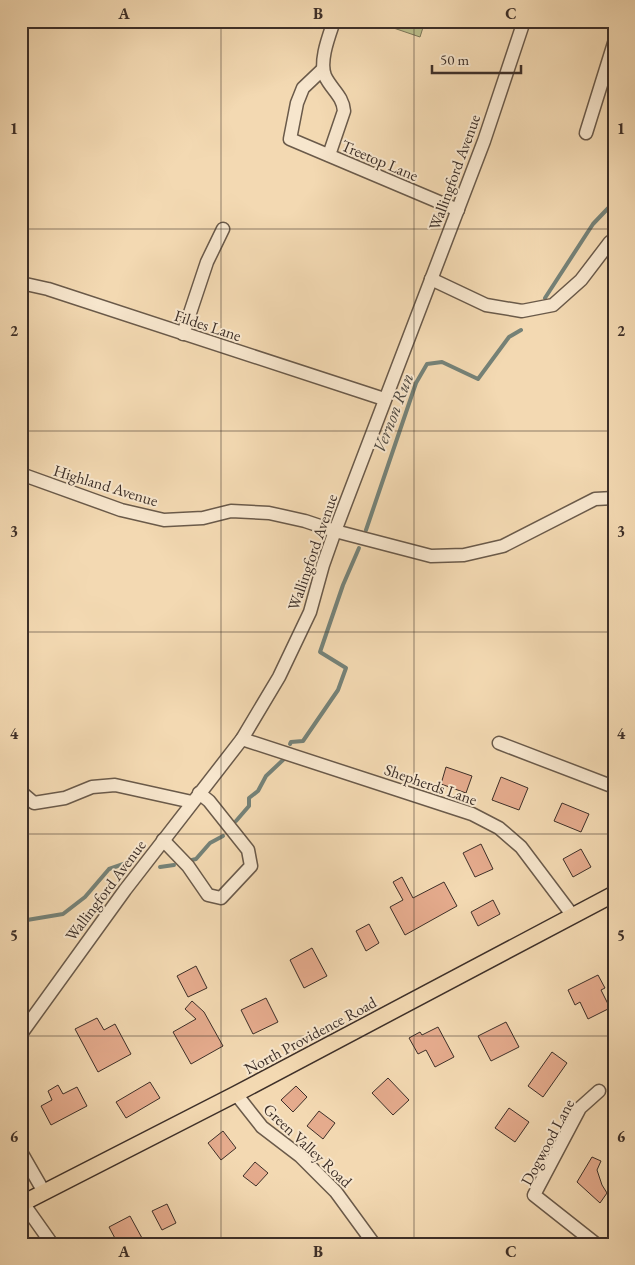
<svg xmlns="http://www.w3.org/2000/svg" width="635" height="1265" viewBox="0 0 635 1265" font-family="'EB Garamond',serif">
  <rect width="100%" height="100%" fill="#f3d9b2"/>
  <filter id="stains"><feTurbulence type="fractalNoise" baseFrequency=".004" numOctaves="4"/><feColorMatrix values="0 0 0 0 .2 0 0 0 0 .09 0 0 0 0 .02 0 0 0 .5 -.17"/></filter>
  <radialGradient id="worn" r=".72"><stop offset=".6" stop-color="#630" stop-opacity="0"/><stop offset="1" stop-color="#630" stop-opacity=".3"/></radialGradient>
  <polygon fill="#bbbf8c" stroke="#7c775a" points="373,21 425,21 420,37"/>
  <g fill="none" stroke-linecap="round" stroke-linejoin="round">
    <g stroke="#758278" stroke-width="4">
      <polyline points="545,298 593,224 614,202"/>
      <polyline points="366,530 416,383 427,364 442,362 478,379 509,337 521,330"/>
      <polyline points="290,744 291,742 303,741 338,690 346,668 320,652 343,585 359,548"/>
      <polyline points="236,821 249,806 249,798 258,791 266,776 283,760"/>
      <polyline points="188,861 196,859 210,843 223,836"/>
      <polyline points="160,867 174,865"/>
      <polyline points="21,921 63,914 85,897 109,869 135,860"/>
    </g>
  </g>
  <g fill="#e5ab8d" stroke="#3d2f28">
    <polygon points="446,767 472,776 466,793 441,784"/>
    <polygon points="501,777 528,788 519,810 492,800"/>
    <polygon points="562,803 589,814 581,832 554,821"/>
    <polygon points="481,844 493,869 475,877 463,853"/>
    <polygon points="581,849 591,867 573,877 563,859"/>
    <polygon points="402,877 413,898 444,882 457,906 405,935 390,907 403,900 393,882"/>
    <polygon points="493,900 500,914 478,926 471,912"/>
    <polygon points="369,924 379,943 366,951 356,931"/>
    <polygon points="312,948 327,976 304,988 290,960"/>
    <polygon points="196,966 207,988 188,997 177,976"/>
    <polygon points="598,975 605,988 601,990 610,1008 588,1019 580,1002 575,1005 568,990"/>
    <polygon points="266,998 278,1022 253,1034 241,1010"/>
    <polygon points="192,1001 204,1012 223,1046 191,1064 173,1032 196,1019 185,1009"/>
    <polygon points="97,1018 104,1030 115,1024 131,1054 98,1072 75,1029"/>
    <polygon points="506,1022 519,1047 491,1061 478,1036"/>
    <polygon points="438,1027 454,1057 435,1067 426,1050 418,1054 409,1038 420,1032 422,1035"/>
    <polygon points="552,1052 567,1063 543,1097 528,1086"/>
    <polygon points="388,1078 409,1100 393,1115 372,1093"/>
    <polygon points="150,1082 160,1098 126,1118 116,1102"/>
    <polygon points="58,1085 63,1094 77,1087 87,1106 51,1125 41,1106 52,1100 48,1091"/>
    <polygon points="296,1086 307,1097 293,1112 281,1100"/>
    <polygon points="509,1108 529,1122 515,1142 495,1128"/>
    <polygon points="319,1111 335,1123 323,1139 307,1126"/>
    <polygon points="223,1131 236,1148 221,1160 208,1143"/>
    <polygon points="592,1157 601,1161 597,1170 602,1185 607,1193 600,1203 577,1182"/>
    <polygon points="255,1162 268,1173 256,1186 243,1176"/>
    <polygon points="167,1204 176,1223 162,1230 152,1211"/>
    <polygon points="130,1216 142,1238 131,1244 118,1244 109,1227"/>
  </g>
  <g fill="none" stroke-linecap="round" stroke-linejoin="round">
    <defs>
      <g id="minor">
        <polyline points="610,21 614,23"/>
        <polyline points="323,69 303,88 297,103 290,139 458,210"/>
        <polyline points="586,133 614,43"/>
        <path d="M329 155 344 111C343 96 331 89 325 76 319 61 329 36 334 21"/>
        <polyline points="431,279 486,305 522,311 553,305 581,280 610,242"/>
        <polyline points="21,283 48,289 384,399"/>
        <polyline points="183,334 207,262 223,229"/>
        <polyline points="21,474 121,510 164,520 203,518 231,511 269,513 305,521 335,531 431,556 464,555 503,546 595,499 614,498"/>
        <polyline points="242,739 472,814 499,828 521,847 573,916"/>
        <polyline points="499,743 614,787"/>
        <polyline points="21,792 34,803 65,798 92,787 115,785 192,802"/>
        <polyline points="163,840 188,866 208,895 221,898 251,866 248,850 209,801 199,793"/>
        <polyline points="21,1034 125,890 242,739 279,677 310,612 323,565 335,531 484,141 524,21"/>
        <polyline points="236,1094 262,1127 300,1156 336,1192 374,1244"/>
        <polyline points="21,1152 44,1192"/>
        <polyline points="23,1203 52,1244"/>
        <polyline points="596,1244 534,1195 580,1108 599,1091"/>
      </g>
      <polyline id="major" points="21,1204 236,1094 614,894"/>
    </defs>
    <use href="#minor" stroke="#6a5a4a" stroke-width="15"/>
    <use href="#major" stroke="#3d2f28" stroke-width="18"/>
    <use href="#minor" stroke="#f7e6cd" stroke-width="12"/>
    <use href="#major" stroke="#f3d9b2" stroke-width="15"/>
  </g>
  <path fill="none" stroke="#3d2f28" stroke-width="1" stroke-opacity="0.55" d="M221 21V1244M414 21V1244M21 229H614M21 431H614M21 632H614M21 834H614M21 1036H614"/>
  <g text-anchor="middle" stroke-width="4" stroke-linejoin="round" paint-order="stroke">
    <g font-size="16" fill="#3d2f28" stroke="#f7e6cd">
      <text transform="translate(380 160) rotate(23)" y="6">Treetop Lane</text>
      <text transform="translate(454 172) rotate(-70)" y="6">Wallingford Avenue</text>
      <text transform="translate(208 325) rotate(18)" y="6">Fildes Lane</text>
      <text transform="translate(106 485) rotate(17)" y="6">Highland Avenue</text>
      <text transform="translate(312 552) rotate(-71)" y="6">Wallingford Avenue</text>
      <text transform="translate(431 784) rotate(19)" y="6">Shepherds Lane</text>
      <text transform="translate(105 890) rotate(-53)" y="6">Wallingford Avenue</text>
      <text transform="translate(310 1035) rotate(-28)" y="6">North Providence Road</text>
      <text transform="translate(547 1142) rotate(-62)" y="6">Dogwood Lane</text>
      <text transform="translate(308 1145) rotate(43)" y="6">Green Valley Road</text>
    </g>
    <g font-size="18" font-style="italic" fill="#504b43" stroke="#f7e6cd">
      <text transform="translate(393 413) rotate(-69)" y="6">Vernon Run</text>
    </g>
  </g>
  <rect width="635" height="1265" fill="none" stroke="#f3d9b2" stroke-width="55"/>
  <path d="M432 65v8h89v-8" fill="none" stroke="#3d2f28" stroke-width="2.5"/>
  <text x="440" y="65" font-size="15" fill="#3d2f28" stroke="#f7e6cd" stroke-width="4" paint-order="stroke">50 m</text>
  <rect x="28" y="28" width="580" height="1210" fill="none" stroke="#3d2f28" stroke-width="2"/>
  <g font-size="16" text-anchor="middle" font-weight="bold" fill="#3d2f28">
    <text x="124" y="19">A</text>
    <text x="318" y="19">B</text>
    <text x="511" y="19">C</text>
    <text x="14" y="134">1</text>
    <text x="621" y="134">1</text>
    <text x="14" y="336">2</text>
    <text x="621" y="336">2</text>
    <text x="14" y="537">3</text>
    <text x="621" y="537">3</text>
    <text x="14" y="739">4</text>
    <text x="621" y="739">4</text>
    <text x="14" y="941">5</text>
    <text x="621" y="941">5</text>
    <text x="14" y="1142">6</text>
    <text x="621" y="1142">6</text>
    <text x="124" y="1257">A</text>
    <text x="318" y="1257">B</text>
    <text x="511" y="1257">C</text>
  </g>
  <rect width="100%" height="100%" filter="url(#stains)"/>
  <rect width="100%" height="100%" fill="url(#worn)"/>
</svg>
